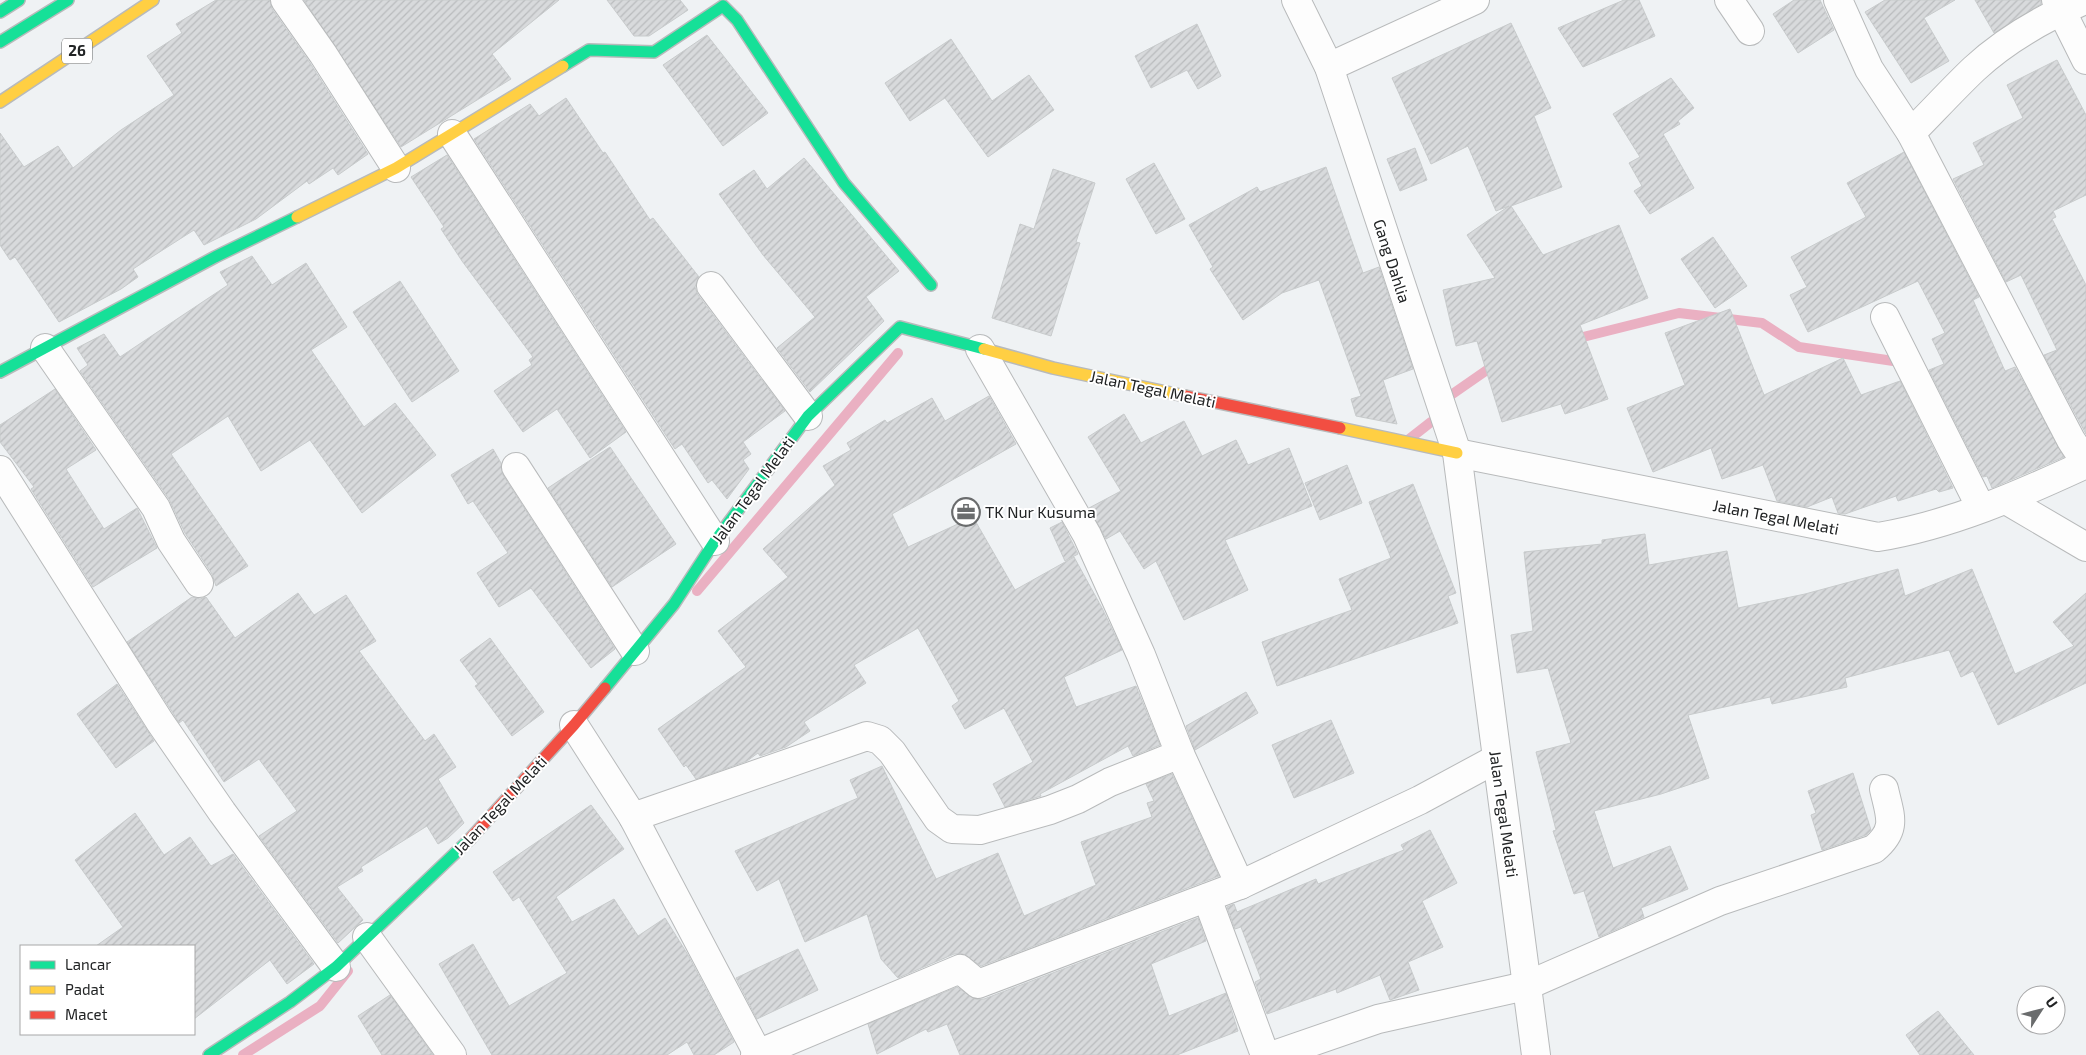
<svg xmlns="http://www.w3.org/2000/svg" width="2086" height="1055" viewBox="0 0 2086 1055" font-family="'Exo 2',sans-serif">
  <defs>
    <pattern id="building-hatch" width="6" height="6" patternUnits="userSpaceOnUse" patternTransform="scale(1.25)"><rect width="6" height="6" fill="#d8dadc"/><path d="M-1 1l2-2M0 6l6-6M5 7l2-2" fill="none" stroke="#b9bbbd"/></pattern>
  </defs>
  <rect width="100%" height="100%" fill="#eff2f4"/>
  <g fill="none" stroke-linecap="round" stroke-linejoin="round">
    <g stroke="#eab0c2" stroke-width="10">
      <polyline points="1571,340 1679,313 1762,323 1799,347 1900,362"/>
      <polyline points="1451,395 1487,370 1498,366"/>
      <polyline points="1408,440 1431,422"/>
      <polyline points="697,591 898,353"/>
      <polyline points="243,1055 320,1006 348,971"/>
    </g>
  </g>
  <g fill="url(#building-hatch)" stroke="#c8cbcc">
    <polygon points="216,0 270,0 272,9 310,63 368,154 338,175 333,168 309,184 307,181 256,219 204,245 194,230 133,269 138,277 121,289 59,322 15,257 10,260 0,245 0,133 24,167 58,146 73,168 121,130 174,95 147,56 182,33 176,24"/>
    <polygon points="304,0 559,0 492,54 511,79 401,147"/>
    <polygon points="607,0 680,0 688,10 649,36 634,36"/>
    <polygon points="1624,0 1639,0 1655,36 1583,67 1558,28"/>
    <polygon points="1794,0 1820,0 1834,30 1798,53 1773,14"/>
    <polygon points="1885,0 1955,0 1924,18 1949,61 1911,83 1865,12"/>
    <polygon points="1975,0 2041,0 2041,4 1994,33"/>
    <polygon points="1511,23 1551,108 1534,116 1562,187 1511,206 1543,255 1619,225 1648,298 1580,325 1608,399 1565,414 1561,404 1502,422 1477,341 1456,346 1443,290 1495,278 1467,235 1509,206 1496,211 1468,146 1431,164 1392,78"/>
    <polygon points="1197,24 1221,76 1198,89 1187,70 1151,88 1135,56"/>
    <polygon points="707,35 768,113 723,146 663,65"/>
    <polygon points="951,39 992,101 1029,75 1054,110 988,157 945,98 910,121 885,83"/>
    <polygon points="2057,60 2086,115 2086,195 2053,211 2056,217 2052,219 2086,285 2086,434 2044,355 2057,350 2021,275 2006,282 1953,179 1984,165 1973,143 2023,118 2007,85"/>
    <polygon points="1671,78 1694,108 1678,121 1680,124 1663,134 1694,188 1650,214 1634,191 1642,186 1629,163 1640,157 1613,114"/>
    <polygon points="566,98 603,153 605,152 650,220 653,218 699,277 695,287 698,295 785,411 743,442 751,454 743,460 749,469 727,499 712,480 708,483 682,444 675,449 667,437 474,139 530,104 539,116"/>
    <polygon points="1415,148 1427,180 1400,191 1387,159"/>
    <polygon points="1904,152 1979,297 1973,300 2005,371 2015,367 2064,457 1992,488 1987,476 1983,477 1929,370 1944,364 1932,339 1945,333 1918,281 1808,332 1790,295 1807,287 1791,257 1866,217 1847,183"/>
    <polygon points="447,155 626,432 590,458 557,409 523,432 494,391 532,365 529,360 533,357 462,261 441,229 444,227 411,177"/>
    <polygon points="804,158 899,271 866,297 884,321 810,392 777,348 815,317 763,255 719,194 754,170 767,189"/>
    <polygon points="1154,163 1185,219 1156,234 1126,179"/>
    <polygon points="1326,167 1363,273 1379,267 1413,369 1383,380 1397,424 1356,416 1351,399 1361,396 1319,280 1282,293 1243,320 1210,269 1213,267 1189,225 1257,187 1260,192"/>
    <polygon points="1053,169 1095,183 1076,242 1080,243 1051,336 992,318 1020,224 1034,229"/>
    <polygon points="1713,237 1747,286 1715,308 1681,259"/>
    <polygon points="252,256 272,285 306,263 347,327 311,350 364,427 395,403 436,455 362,513 310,440 261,471 228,416 171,454 248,566 216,586 212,574 185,533 169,499 80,371 88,365 77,348 104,334 120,357 228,285 220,272"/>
    <polygon points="400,281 459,371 412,402 353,312"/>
    <polygon points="1730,309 1764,395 1843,358 1861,395 1900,381 1953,488 1939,492 1936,489 1898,501 1896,496 1845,514 1838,513 1832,497 1807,507 1777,501 1763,465 1722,479 1711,448 1653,472 1627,408 1685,385 1665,333"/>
    <polygon points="55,389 96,450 66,469 104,529 137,508 157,548 93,587 31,489 34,487 0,442 0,425"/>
    <polygon points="989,396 1016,444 892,514 908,547 973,517 1015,590 1074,557 1102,608 1122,650 1064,677 1076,707 1136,686 1160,745 1133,756 1128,746 1040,794 1041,796 1005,807 993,784 1033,762 1004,708 965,729 952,706 959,701 918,628 854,665 866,683 804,722 810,731 786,747 760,756 758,753 747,761 696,779 686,765 684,767 658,729 746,667 718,631 788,577 763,549 835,485 823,466 851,450 847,443 885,420 887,423 932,398 945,421"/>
    <polygon points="1124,414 1141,443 1184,421 1202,456 1236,440 1248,465 1289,448 1312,506 1225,540 1248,590 1184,620 1156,561 1144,569 1120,531 1106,539 1089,508 1121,491 1088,437"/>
    <polygon points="610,447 676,544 612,587 548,488"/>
    <polygon points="493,449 501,463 503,475 615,649 591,668 531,588 499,607 477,573 508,553 473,501 468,504 451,475"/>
    <polygon points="1347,465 1362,503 1320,520 1305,483"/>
    <polygon points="1413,484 1456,593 1448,596 1458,623 1277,686 1262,642 1352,610 1339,579 1391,558 1369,502"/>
    <polygon points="1062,522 1078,554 1065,561 1050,528"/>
    <polygon points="1645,534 1649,565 1727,551 1738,608 1805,594 1898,569 1905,596 1972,569 2015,674 2074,646 2053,622 2086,593 2086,683 1998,725 1973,671 1961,677 1949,650 1845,678 1847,687 1772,704 1770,697 1688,715 1709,778 1661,794 1594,811 1613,868 1670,846 1688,889 1641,908 1644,917 1599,937 1584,891 1574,894 1553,831 1556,830 1536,752 1571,743 1548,668 1517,673 1511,635 1533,631 1524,552 1602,544 1602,540"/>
    <polygon points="298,593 314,615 346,595 376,641 359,651 425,741 434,734 456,767 438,779 464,823 448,838 438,844 427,826 361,867 363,871 337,887 363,920 338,943 259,836 297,811 259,759 224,782 183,720 179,723 173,713 127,642 192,597 200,599 206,597 235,638"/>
    <polygon points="490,638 544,712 512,736 475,686 478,684 460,660"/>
    <polygon points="117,684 154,741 116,768 77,714"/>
    <polygon points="1246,692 1258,713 1195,750 1186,726"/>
    <polygon points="1331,720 1354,773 1294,798 1272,745"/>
    <polygon points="882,766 936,879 998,853 1024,916 1096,885 1081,842 1152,817 1147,803 1154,801 1146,784 1172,774 1219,876 981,966 963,954 954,954 898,978 881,959 867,914 805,942 779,879 757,891 735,851 858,798 850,780"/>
    <polygon points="1853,773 1871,830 1866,835 1822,850 1811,815 1816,813 1808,791"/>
    <polygon points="591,805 624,849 556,897 572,922 614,899 638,936 665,918 688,955 734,1042 714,1055 694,1055 687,1042 667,1055 492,1055 439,964 473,944 509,1006 567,973 519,897 513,901 493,872"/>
    <polygon points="135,813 164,855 190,837 211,866 233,854 314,964 287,984 270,960 194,1019 194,946 96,946 123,927 75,860"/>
    <polygon points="1430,830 1457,883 1422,901 1443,947 1408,962 1419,990 1390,1000 1380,975 1337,993 1336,989 1267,1014 1255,982 1261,979 1241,927 1235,929 1227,907 1234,904 1237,912 1316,879 1318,884 1404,850 1401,845"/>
    <polygon points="1198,918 1206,941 1151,964 1169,1016 1226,993 1238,1031 1177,1055 960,1055 947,1024 928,1032 926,1029 877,1054 868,1024 957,987 975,999 984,999"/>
    <polygon points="798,949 818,990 757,1019 736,978"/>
    <polygon points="390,995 433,1055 382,1055 358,1016"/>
    <polygon points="1938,1011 1974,1055 1920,1055 1906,1035"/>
  </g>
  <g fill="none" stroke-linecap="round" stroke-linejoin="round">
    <defs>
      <g id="street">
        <polyline points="285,0 323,54 396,168"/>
        <polyline points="1296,0 1329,67 1457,453 1536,1055"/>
        <polyline points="1729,0 1750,31"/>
        <polyline points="1838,0 1869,69 1911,133 2071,440 2086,463"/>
        <polyline points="2056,0 2086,60"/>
        <polyline points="1329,67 1475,0"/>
        <path d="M1911 133C1932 112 1952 90 1974 69 2005 40 2046 17 2085 0"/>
        <polyline points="452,134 715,541"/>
        <polyline points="711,286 808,416"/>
        <polyline points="1885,317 1981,508"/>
        <polyline points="45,348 156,508 171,541 199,583"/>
        <polyline points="980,349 1087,535 1141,655 1180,754"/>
        <path d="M1457 453 1878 537C1951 525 2019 495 2086 464"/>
        <polyline points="516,467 635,651"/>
        <polyline points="0,470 160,722 222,812 336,967"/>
        <polyline points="2006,500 2086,547"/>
        <polyline points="574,725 633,817 758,1054"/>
        <polyline points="633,817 867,736 880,740 892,752 938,819 952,829 980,830 1050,810 1078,799 1110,782 1180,754 1240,885"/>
        <polyline points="1207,898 1265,1055"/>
        <polyline points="367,937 452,1055"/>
        <polyline points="755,1055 960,969 978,984 1240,885 1420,800 1496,759"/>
        <path d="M1274 1055 1378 1019 1526 986 1720 901 1874 849C1898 829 1890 816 1884 789"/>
      </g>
      <g id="fast">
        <polyline points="0,12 19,0"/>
        <polyline points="0,42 68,0"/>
        <polyline points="563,66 589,50 654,52 723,6 737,20 844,183 931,285"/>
        <polyline points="0,372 215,257 297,217"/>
        <polyline points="605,688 674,604 715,541 808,416 900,327 984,349"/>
        <polyline points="209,1055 290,1002 336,967 470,839"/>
      </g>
      <g id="slow">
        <polyline points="0,102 153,0"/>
        <polyline points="297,217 396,168 563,66"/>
        <polyline points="984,349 1053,368 1185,396"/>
        <polyline points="1340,428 1457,453"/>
      </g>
      <g id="jam">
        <polyline points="1185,396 1340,428"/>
        <polyline points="470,839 574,725 605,688"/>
      </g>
    </defs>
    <use href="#street" stroke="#b8babb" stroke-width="30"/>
    <use href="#fast" stroke="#b8babb" stroke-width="14"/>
    <use href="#slow" stroke="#b8babb" stroke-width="14"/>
    <use href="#jam" stroke="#b8babb" stroke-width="14"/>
    <use href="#street" stroke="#fdfdfd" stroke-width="28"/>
    <use href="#fast" stroke="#16e098" stroke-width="11"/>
    <use href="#slow" stroke="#ffcf43" stroke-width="11"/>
    <use href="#jam" stroke="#f24e42" stroke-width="11"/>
  </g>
  <defs>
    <symbol id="office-ring" viewBox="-11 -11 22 22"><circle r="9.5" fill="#fff" stroke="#6a6c6d" stroke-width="1.5"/><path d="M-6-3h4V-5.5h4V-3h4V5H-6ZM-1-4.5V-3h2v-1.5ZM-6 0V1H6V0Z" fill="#6a6c6d"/></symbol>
  </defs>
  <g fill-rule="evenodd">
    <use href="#office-ring" x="950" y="496" width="32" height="32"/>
  </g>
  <g text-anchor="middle" stroke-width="4" stroke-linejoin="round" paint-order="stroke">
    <rect fill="#fff" stroke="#646666" stroke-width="1" x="62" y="38.5" width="30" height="25" rx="4"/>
    <g font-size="15" font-weight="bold" fill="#222425">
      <text x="77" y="56">26</text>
    </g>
    <g font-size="16" fill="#222425" stroke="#fff">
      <text transform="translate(1392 261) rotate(72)" y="6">Gang Dahlia</text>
      <text transform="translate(1153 389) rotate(12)" y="6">Jalan Tegal Melati</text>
      <text transform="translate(753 490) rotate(-54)" y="6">Jalan Tegal Melati</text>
      <text transform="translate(1776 517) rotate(11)" y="6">Jalan Tegal Melati</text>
      <text transform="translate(500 805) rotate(-47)" y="6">Jalan Tegal Melati</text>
      <text transform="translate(1504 814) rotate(82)" y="6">Jalan Tegal Melati</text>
    </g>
    <g font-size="16" fill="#222425" stroke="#fff" text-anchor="start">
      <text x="985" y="518">TK Nur Kusuma</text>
    </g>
  </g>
  <rect x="20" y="945" width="175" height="90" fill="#ffffff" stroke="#a7a7a8"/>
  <rect x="30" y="961" width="25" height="8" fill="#16e098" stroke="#a7a7a8"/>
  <text x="65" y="970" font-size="15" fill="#222425">Lancar</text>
  <rect x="30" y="986" width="25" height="8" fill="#ffcf43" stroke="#a7a7a8"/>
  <text x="65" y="995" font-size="15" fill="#222425">Padat</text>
  <rect x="30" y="1011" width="25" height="8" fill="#f24e42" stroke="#a7a7a8"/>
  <text x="65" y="1020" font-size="15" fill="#222425">Macet</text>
  <g transform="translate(2041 1010) rotate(54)"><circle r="24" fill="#ffffff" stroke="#a7a7a8"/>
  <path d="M0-4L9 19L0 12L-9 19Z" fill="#6a6c6d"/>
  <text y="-8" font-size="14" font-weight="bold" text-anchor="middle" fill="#222425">U</text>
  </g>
</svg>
